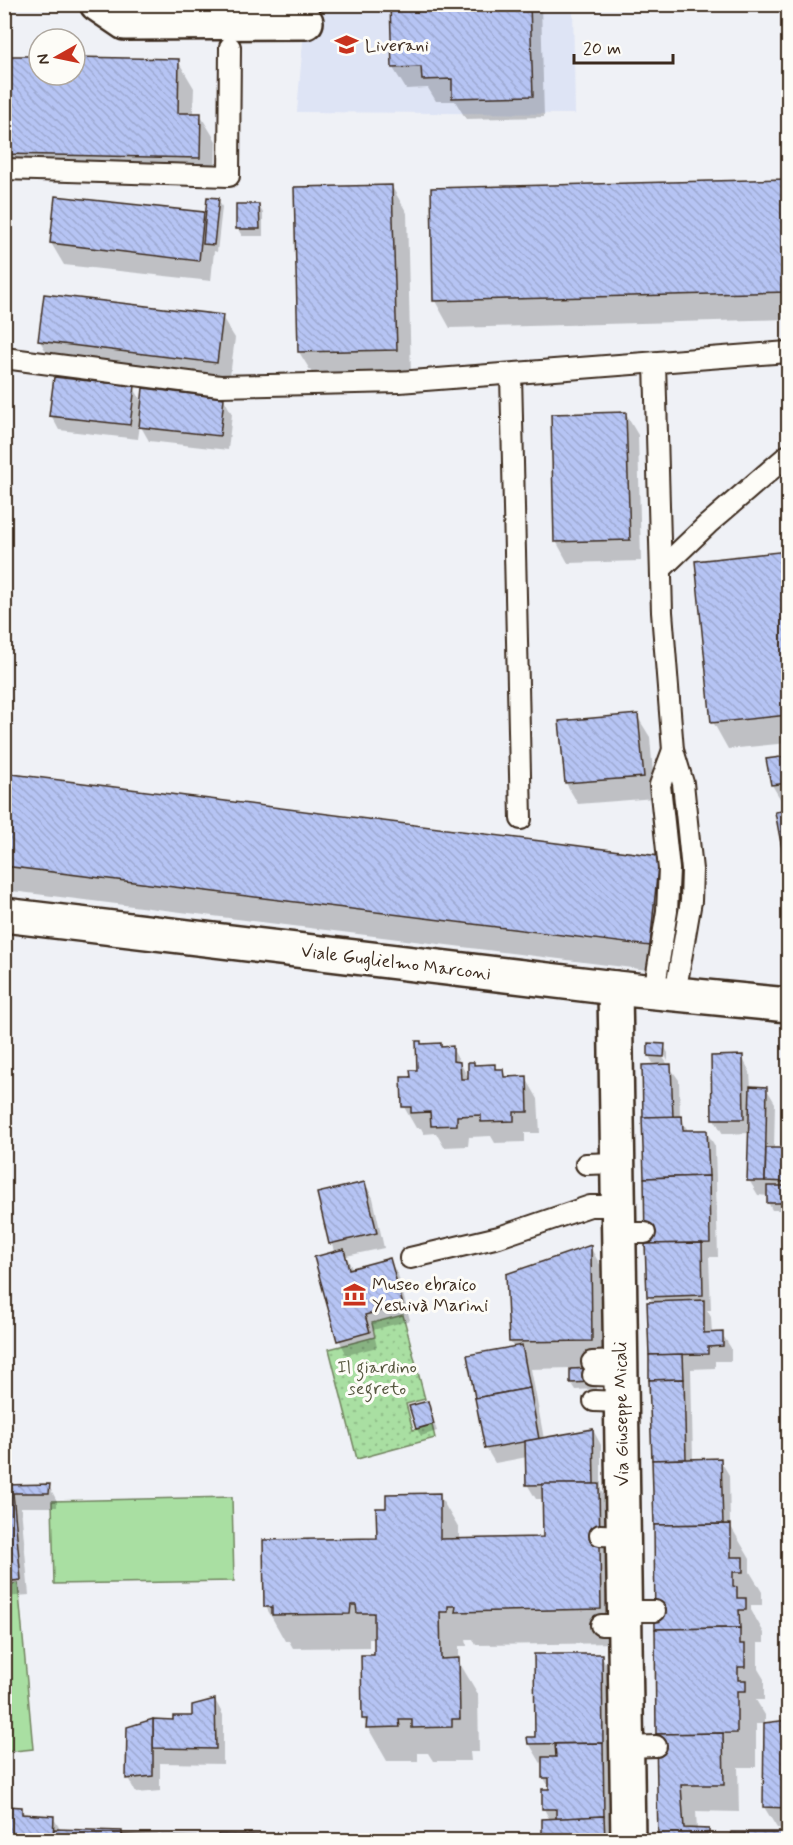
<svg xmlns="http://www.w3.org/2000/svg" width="793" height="1845" viewBox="0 0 793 1845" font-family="Mynerve,sans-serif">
  <defs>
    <pattern id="garden-dots" width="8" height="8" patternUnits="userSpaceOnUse" patternTransform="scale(1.5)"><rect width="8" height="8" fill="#a9dfa2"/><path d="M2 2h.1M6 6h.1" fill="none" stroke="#92c08b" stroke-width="1.8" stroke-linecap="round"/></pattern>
    <pattern id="building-back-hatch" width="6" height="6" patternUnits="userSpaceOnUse" patternTransform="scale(1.5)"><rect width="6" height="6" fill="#b6c4f4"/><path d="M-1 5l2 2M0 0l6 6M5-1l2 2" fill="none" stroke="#9da9d1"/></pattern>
  </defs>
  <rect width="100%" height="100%" fill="#eff1f6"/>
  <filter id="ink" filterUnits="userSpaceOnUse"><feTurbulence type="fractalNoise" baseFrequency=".0167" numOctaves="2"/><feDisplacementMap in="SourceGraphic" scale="12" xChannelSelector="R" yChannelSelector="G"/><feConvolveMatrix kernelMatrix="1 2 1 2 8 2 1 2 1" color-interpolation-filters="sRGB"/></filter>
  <g filter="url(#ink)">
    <polygon fill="#dee4f5" points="306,5 390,5 392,68 421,67 422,80 452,79 452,97 533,96 530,5 573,5 575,114 297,112"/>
    <polygon fill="url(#garden-dots)" stroke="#728460" stroke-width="1.5" points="403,1315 425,1399 406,1404 413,1430 432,1425 435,1438 357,1459 329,1349 375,1337 372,1323"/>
    <g fill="#a9dfa2" stroke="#728460" stroke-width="1.5">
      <polygon points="232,1497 234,1581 54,1584 52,1501"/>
      <polygon points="18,1583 33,1749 5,1752 5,1585"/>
    </g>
    <g fill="#0003">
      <polygon points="249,4 277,4 277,7"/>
      <polygon points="392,4 541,4 544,117 466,119 455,101 436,101 428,88 406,89 393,68"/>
      <polygon points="4,57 39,58 39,75 75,75 75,59 178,61 194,88 193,114 200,115 216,141 215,184 4,180"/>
      <polygon points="788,180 788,319 450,328 435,301 432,189"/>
      <polygon points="392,187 407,213 411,376 315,378 299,352"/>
      <polygon points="218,199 222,207 217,252 214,251 211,281 64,265 51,243 203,214 207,220"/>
      <polygon points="259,206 263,213 263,236 242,236 238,229"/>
      <polygon points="222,317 235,338 229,384 52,362 40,341"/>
      <polygon points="134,388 143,404 224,399 232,414 228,450 149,441 140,425 138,439 59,430 51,415"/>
      <polygon points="625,413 638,435 641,561 568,563 556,541"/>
      <polygon points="788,553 788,743 728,749 713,722 697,562"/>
      <polygon points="637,716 650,737 655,798 578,804 566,783"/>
      <polygon points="788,758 788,799 781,800 772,785 768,760"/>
      <polygon points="4,775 658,857 673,884 664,972 4,890"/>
      <polygon points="788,812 788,872 777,814"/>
      <polygon points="440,1044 442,1048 452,1048 470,1081 474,1066 494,1065 497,1071 502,1070 507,1078 526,1078 538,1099 540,1133 525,1133 525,1142 495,1143 491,1136 469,1137 468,1146 444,1147 436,1133 424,1134 421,1128 416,1128 404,1107 412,1079 419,1071 422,1045"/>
      <polygon points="664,1046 668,1053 668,1061 662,1050 659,1052 679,1080 680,1118 689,1132 706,1131 715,1146 718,1257 709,1257 711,1310 707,1310 711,1317 712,1334 722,1334 731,1348 731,1361 715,1361 715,1368 691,1369 693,1460 720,1460 729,1475 730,1525 750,1559 750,1572 762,1592 762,1605 751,1605 751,1610 764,1633 764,1643 758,1643 758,1669 764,1679 764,1700 756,1700 765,1715 765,1724 788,1721 788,1829 777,1828 764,1807 765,1724 756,1724 756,1767 738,1767 739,1812 696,1811 697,1830 708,1831 714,1840 660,1840 655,1525 649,1304 653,1303 649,1296 660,1065 653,1063 649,1056"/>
      <polygon points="742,1057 750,1072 751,1088 766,1088 775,1103 774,1149 788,1150 784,1142 788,1069 788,1210 772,1210 768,1202 768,1196 758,1195 749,1180 750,1133 723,1134 714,1119"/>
      <polygon points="365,1183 373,1198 384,1248 346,1256 353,1270 389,1260 398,1275 410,1320 373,1330 377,1347 347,1355 339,1340 336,1252 331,1243"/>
      <polygon points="590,1247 605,1273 607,1367 596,1377 596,1389 576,1390 571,1382 571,1368 531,1369 544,1439 593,1430 601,1445 601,1490 618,1519 620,1643 476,1645 473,1639 466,1639 467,1646 459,1646 459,1662 478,1694 479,1752 470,1752 471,1761 433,1761 428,1753 418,1753 418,1761 387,1761 363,1719 376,1656 376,1644 373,1639 369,1639 369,1647 293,1648 289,1641 285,1641 266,1607 378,1540 388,1510 439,1495 459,1529 459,1540 544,1539 543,1499 536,1499 527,1484 527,1457 495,1463 486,1448 514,1348 510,1342"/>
      <polygon points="427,1403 437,1431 421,1436 417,1429"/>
      <polygon points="4,1486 49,1486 57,1501 57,1507 21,1507 29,1595 4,1597"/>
      <polygon points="601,1655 613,1677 623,1840 543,1840 543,1820 550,1820 544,1809 551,1791 544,1778 544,1765 542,1765 529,1743 537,1739"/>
      <polygon points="215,1700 223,1715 223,1764 160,1763 160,1791 136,1793 128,1778 174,1722 194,1718"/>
      <polygon points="21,1808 26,1816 53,1817 61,1831 121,1833 123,1836 217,1840 4,1840 4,1816"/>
      <rect x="732" y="1834" width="56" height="6"/>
      <polygon points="219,1835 262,1836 265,1840 219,1840"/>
      <polygon points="304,1836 349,1836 351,1840 304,1840"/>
      <polygon points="409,1838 425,1838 427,1840 409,1840"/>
    </g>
    <g fill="url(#building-back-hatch)" stroke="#3b2a1e" stroke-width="1.5">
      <polygon points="390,4 530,4 533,96 452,98 452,79 422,80 421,67 392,68"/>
      <polygon points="4,56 39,56 39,75 75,75 75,57 179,59 178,113 201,113 200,158 4,154"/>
      <polygon points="788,179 788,292 433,301 431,188"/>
      <polygon points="392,185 397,350 298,352 294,187"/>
      <polygon points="55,196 204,212 199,261 50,243"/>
      <polygon points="207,197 219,198 214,245 203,244"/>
      <polygon points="236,204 259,204 260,229 236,229"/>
      <polygon points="44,294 223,315 217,363 38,341"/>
      <polygon points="54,377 135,386 130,425 49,416"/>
      <polygon points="143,388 224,398 220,436 139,427"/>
      <polygon points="626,412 630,540 554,542 551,414"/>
      <polygon points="788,551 788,715 711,723 695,561"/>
      <polygon points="638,714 644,777 565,783 559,721"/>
      <polygon points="788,756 788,783 771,785 766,759"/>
      <polygon points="4,773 659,856 650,946 4,866"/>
      <polygon points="788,810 788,880 775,812"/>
      <polygon points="416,1041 421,1041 421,1044 441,1043 441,1047 453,1046 453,1061 460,1062 461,1079 468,1079 468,1062 474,1062 474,1065 495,1064 495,1069 503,1069 504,1077 527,1076 528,1112 514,1112 514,1121 481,1122 481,1115 457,1116 457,1125 431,1126 430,1112 411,1113 411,1107 402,1107 401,1077 411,1077 410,1070 417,1070"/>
      <polygon points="648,1043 665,1044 664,1057 648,1056"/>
      <polygon points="743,1055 744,1119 712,1119 711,1056"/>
      <polygon points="671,1064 673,1117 643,1117 642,1065"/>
      <polygon points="786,1068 788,1068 788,1143 782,1143"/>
      <polygon points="750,1086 767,1087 765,1181 747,1181"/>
      <polygon points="682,1116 683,1130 707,1130 709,1176 644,1178 642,1117"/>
      <polygon points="766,1148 788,1148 788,1182 765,1181"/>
      <polygon points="709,1176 710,1243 645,1244 644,1178"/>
      <polygon points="365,1182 377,1233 329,1244 317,1193"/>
      <rect x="767" y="1186" width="21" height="17"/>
      <polygon points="702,1243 703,1295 647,1297 645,1244"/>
      <polygon points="591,1245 592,1341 509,1342 506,1274"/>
      <polygon points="344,1249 349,1269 390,1258 403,1305 365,1315 370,1332 337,1341 314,1257"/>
      <polygon points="704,1300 704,1333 723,1332 723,1346 708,1347 708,1354 649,1355 647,1302"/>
      <polygon points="522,1345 530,1388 475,1398 467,1355"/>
      <polygon points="683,1354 684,1379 649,1380 649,1355"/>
      <polygon points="593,1368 593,1382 570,1383 570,1369"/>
      <polygon points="684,1379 686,1459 652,1460 649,1380"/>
      <polygon points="530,1388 539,1439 485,1449 475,1398"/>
      <polygon points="428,1401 434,1424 416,1429 409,1406"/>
      <polygon points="593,1429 594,1484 526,1485 525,1441"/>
      <polygon points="721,1458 723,1524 654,1525 652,1460"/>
      <polygon points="50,1484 49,1493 13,1493 21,1580 4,1582 4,1485"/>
      <polygon points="542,1484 599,1484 601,1609 455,1612 456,1606 448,1606 448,1612 440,1612 441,1659 459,1658 460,1719 452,1719 452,1727 412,1728 412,1720 399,1720 400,1727 366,1728 367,1719 362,1719 361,1655 374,1655 374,1613 357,1613 356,1605 351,1605 350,1614 272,1615 272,1607 264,1607 263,1540 377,1538 376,1508 386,1508 386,1494 440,1493 440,1539 543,1537"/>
      <polygon points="731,1524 731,1557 743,1557 743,1572 733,1572 733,1586 737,1587 737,1598 746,1598 746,1610 739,1610 740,1628 655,1629 654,1525"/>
      <polygon points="740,1628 740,1644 745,1644 745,1667 738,1667 738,1680 746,1680 746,1691 737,1691 737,1733 656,1734 655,1629"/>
      <polygon points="534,1654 602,1654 603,1743 528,1744 527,1737 535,1737"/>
      <polygon points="215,1699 216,1749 153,1748 153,1719 173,1720 173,1716 192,1716 192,1705"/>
      <polygon points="153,1719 153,1776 126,1779 127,1727"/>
      <polygon points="788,1720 788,1808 763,1807 764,1723"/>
      <polygon points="723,1733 724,1785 681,1785 684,1828 709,1829 709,1840 658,1840 656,1734"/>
      <polygon points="603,1743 604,1816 556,1819 556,1809 542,1809 542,1789 549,1789 549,1778 542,1778 542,1757 556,1757 555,1744"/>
      <polygon points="6,1806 22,1807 22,1814 54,1816 53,1840 4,1840"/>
      <polygon points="604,1816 605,1840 542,1840 542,1819"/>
      <polygon points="54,1829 122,1831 122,1840 53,1840"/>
      <polygon points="731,1832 788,1832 788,1840 730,1840"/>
      <polygon points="375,1833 397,1834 397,1840 375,1840"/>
      <polygon points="218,1834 263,1835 263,1840 217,1840"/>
      <polygon points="122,1835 217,1838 217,1840 122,1840"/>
      <rect x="303" y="1835" width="47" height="5"/>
    </g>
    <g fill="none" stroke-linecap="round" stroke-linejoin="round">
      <defs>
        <g id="service">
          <polyline points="4,169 229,176 230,47"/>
          <polyline points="4,358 220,386 399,382 788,352"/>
          <polyline points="655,363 662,612 673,750 683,783 692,870 691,901 675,994"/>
          <polyline points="511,374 521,819"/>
          <polyline points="661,569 708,524 788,455"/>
          <polyline points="654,992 667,911 669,869 660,785 673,750"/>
          <polyline points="586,1164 617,1163"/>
          <polyline points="619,1233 645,1233"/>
          <polyline points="410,1258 499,1237 590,1206 618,1206"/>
          <polyline points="592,1362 621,1361"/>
          <polyline points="593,1375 621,1376"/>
          <polyline points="594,1401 621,1402"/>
          <polyline points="600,1535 623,1536"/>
          <polyline points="625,1611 655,1611"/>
          <polyline points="601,1625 625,1625"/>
          <polyline points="627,1747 656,1746"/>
        </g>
        <g id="minor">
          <polyline points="97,4 125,23 306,22"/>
          <polyline points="4,915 615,988 788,1005"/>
          <polyline points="615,988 628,1840"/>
        </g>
      </defs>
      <use href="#service" stroke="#3b2a1e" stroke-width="24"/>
      <use href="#minor" stroke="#3b2a1e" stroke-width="38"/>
      <use href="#service" stroke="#fdfcf7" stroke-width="20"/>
      <use href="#minor" stroke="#fdfcf7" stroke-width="33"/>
    </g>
  </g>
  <defs>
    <symbol id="school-bare" viewBox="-9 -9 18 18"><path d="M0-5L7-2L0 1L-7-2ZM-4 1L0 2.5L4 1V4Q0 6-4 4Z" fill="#c8321e" stroke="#fdfcf7" stroke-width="2.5" paint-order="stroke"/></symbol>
    <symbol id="museum-bare" viewBox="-9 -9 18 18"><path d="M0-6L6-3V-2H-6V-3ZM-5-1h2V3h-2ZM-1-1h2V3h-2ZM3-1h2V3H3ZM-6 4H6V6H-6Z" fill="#c8321e" stroke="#fdfcf7" stroke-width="2.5" paint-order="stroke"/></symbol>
  </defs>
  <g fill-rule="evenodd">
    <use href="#school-bare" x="330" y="28" width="33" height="33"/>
    <use href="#museum-bare" x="338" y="1278" width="33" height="33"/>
  </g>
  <g text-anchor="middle" stroke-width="6" stroke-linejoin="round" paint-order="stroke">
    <g font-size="18" fill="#3b2a1e" stroke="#fdfcf7" text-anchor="start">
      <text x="365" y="51">Liverani</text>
      <text x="372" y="1290">Museo ebraico<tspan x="372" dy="21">Yeshivà Marini</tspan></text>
    </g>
    <g font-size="18" fill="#3b2a1e" stroke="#fdfcf7">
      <text transform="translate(396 962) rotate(7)" y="6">Viale Guglielmo Marconi</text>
      <text transform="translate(621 1414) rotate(-91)" y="6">Via Giuseppe Micali</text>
    </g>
    <g font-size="18" fill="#56573f" stroke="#fdfcf7">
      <text x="377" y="1373">Il giardino<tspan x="377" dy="21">segreto</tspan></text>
    </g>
  </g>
  <rect width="793" height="1845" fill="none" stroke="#fdfcf7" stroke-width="24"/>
  <rect x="12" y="12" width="769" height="1821" fill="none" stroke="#3b2a1e" stroke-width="2" filter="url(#ink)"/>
  <g transform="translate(57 57) rotate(261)"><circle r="28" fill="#fdfcf7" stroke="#afa8a0" stroke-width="1.5"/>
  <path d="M0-4.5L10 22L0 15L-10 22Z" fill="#c8321e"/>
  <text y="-9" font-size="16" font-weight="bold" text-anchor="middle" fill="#3b2a1e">N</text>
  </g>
  <path d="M574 54v9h99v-9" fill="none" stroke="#3b2a1e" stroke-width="3"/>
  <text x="583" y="54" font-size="18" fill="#3b2a1e" stroke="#fdfcf7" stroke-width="4.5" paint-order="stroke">20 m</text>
</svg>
